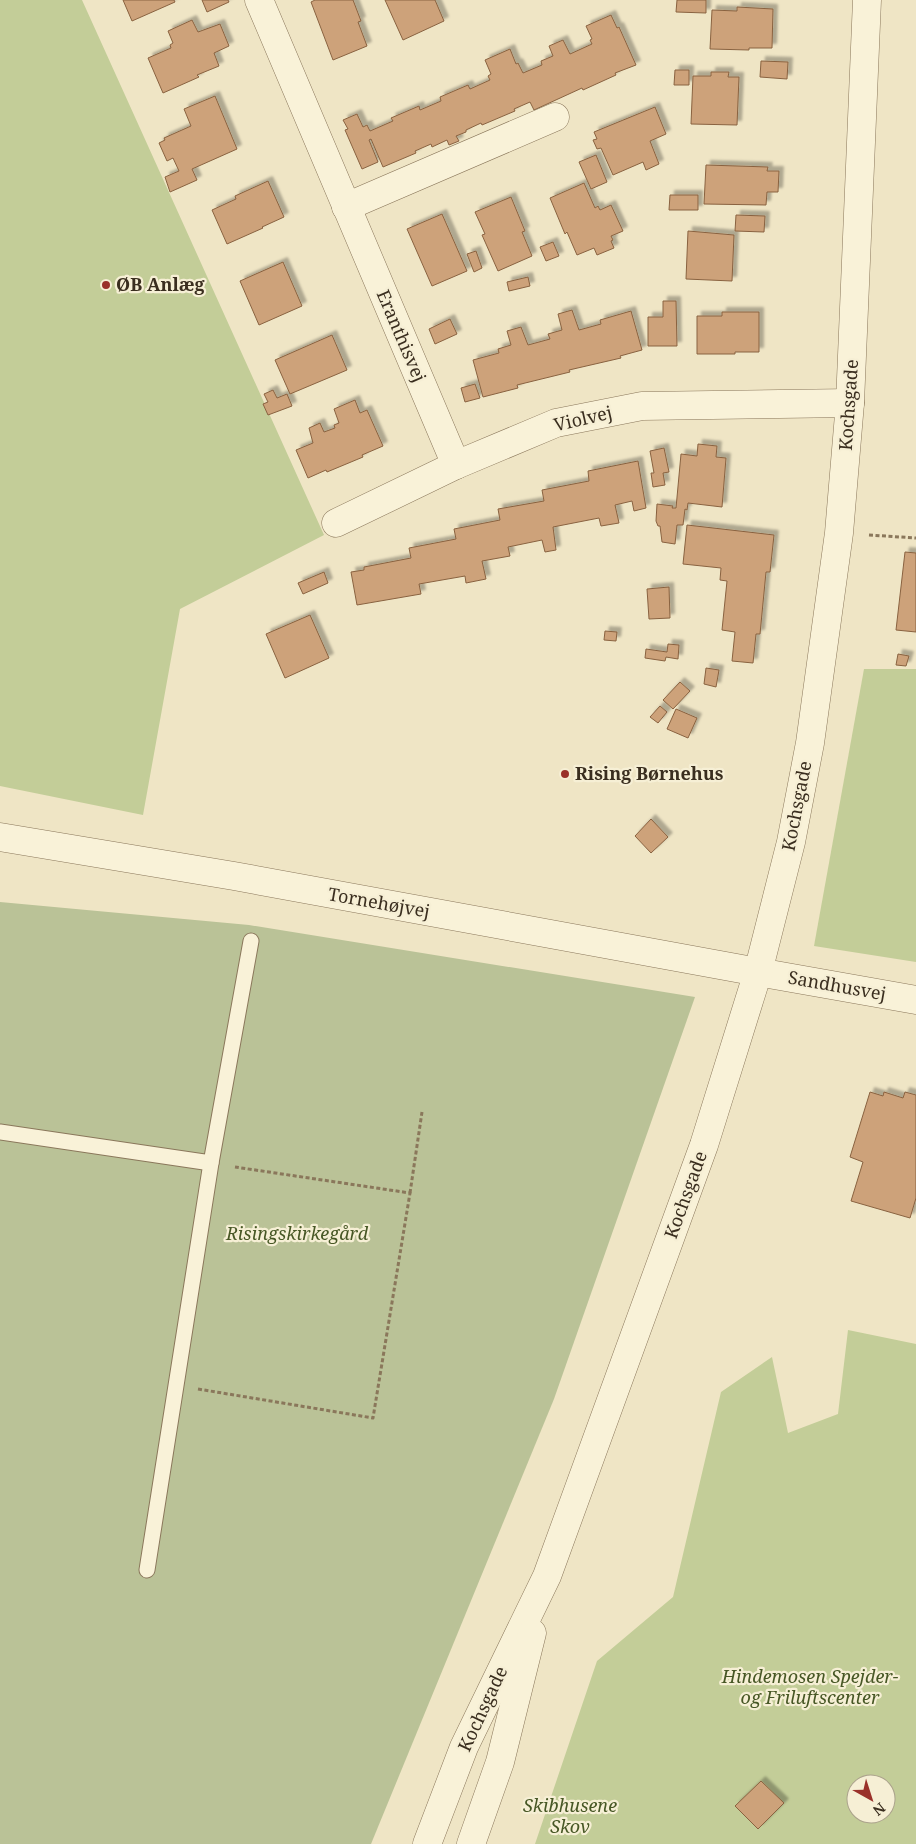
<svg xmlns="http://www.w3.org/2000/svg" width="916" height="1844" viewBox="0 0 916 1844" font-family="'Noto Serif',serif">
  <defs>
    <filter id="shadow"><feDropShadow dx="4.5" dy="-4.5" stdDeviation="1" flood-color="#0004"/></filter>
  </defs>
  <rect width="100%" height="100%" fill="#efe5c5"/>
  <g fill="#c3cd98" fill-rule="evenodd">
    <polygon points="0,0 82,0 324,535 180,609 143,815 0,786"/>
    <polygon points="864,669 916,669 916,962 814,946"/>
    <path d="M848 1330 916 1344V1844H535L597 1661 673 1597 721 1392 772 1357 788 1433 838 1414ZM856 1784H886V1814H856Z"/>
  </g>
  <polygon fill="#bac297" points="0,902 249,925 695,997 554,1399 371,1844 0,1844"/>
  <g fill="#cda27a" stroke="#896240" filter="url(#shadow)">
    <polygon points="123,0 174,0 175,2 132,21"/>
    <polygon points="202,0 228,0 229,2 207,12"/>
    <polygon points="315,0 353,0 361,21 358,22 367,46 333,60 311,2"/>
    <polygon points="385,0 435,0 444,21 403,40"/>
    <polygon points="677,0 706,0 706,13 676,12"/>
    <polygon points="737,7 773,9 772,48 749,48 749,50 710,49 712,10 737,11"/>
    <polygon points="611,15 617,28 619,27 636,65 615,73 616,75 583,90 582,88 534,110 530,102 514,109 515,111 482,125 481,123 466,130 466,132 456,136 459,141 449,145 447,140 432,147 431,144 415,151 416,153 383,167 371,139 369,140 378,162 362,169 345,130 348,129 343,120 357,114 363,127 367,125 370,131 393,121 391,118 419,106 420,110 441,101 440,97 468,85 470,89 490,80 488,76 491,74 485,60 510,49 516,64 518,63 523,73 542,65 541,61 553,56 549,46 563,40 570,54 592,44 590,40 592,39 586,26"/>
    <polygon points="192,20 198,32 220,24 229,46 214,53 219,66 197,75 199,77 163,93 148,58 171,48 170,45 173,43 168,31"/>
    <polygon points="761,61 788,62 787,79 760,77"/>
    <polygon points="675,70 689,70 689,85 674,85"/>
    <polygon points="711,72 729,72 728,77 739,77 737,125 691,124 693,76 711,76"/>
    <polygon points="215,96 237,149 192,169 197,180 170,192 165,177 179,171 173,158 167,161 159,143 165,140 164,138 191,126 184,109"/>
    <polygon points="655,107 666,134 650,141 659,164 646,170 643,162 613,175 601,148 597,149 593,140 597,139 594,132"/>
    <polygon points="596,155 607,182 591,189 579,162"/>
    <polygon points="706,165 768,167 767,171 779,171 778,192 767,192 766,205 704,204"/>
    <polygon points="268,181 284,217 262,227 263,228 227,244 212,210 236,199 235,196"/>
    <polygon points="584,183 595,208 598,206 600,210 611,205 623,231 611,236 613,240 611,241 614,248 597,255 594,248 577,255 567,232 565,234 550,198"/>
    <polygon points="670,195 698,195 698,210 669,210"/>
    <polygon points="511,197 525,231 522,232 532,256 498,271 482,235 485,234 475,212"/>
    <polygon points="442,214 467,271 432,286 407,229"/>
    <polygon points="736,215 765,216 764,232 735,231"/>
    <polygon points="688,231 734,235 732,281 686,279"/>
    <polygon points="553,242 559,256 546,261 540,247"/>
    <polygon points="476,251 482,268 474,272 467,254"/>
    <polygon points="283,262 302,306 259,325 240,281"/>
    <polygon points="528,277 530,286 509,291 507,282"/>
    <polygon points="663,301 676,301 677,346 648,346 648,317 663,317"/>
    <polygon points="572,310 579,330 601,324 600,320 631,311 642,350 620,356 621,358 569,370 570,372 517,385 518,388 483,397 473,360 499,353 498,349 511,345 507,331 521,327 528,345 550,339 548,334 562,330 558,314"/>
    <polygon points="722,312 759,312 759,352 735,352 735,354 697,354 697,316 722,316"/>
    <polygon points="450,319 457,334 435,344 429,329"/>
    <polygon points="332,335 347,370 290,394 275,360"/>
    <polygon points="475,384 480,398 465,402 461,388"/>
    <polygon points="273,390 277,398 287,394 292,406 268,415 263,404 268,402 264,394"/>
    <polygon points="355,400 360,413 367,410 383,446 362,455 363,457 327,472 326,470 308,478 296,450 313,443 309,428 320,423 324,432 335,428 334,425 339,423 334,409"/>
    <polygon points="698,444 717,446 716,457 726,458 722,507 688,503 687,510 685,509 683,525 677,525 675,544 662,542 660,526 658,526 656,521 657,504 673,506 672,508 676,508 681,454 697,456"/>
    <polygon points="664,448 669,472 663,473 665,485 653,487 651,473 654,473 650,451"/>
    <polygon points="638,461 646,508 634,511 632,501 615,505 619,523 601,526 599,518 553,527 556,550 545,552 542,540 508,547 510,556 482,561 486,579 466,583 465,576 419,584 421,594 357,605 351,572 364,570 364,567 411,558 409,548 456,539 454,529 500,520 498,509 544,501 542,490 589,481 588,471"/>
    <polygon points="687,525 774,535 770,572 766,572 760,634 756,634 753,663 732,661 735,632 722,630 727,581 720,580 721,568 683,564"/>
    <polygon points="905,552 916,553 916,632 896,630"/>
    <polygon points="324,572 328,583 303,594 298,583"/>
    <polygon points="669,587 670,618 649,619 647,589"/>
    <polygon points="310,615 329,658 285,678 266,634"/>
    <polygon points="605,631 617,632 616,641 604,640"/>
    <polygon points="668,644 679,645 678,659 666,657 665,661 645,658 646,649 667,652"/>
    <polygon points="898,654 909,656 906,666 896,665"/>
    <polygon points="706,668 719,670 716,687 704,684"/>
    <polygon points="680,682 690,691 673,709 663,700"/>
    <polygon points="660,706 667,712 658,723 650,717"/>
    <polygon points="676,709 697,718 688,738 667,729"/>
    <polygon points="651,819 668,837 651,853 635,836"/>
    <polygon points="870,1092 883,1096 884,1092 903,1098 905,1092 916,1095 916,1198 910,1218 851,1201 863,1162 850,1157"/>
    <polygon points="761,1781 784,1803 758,1829 735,1806"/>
  </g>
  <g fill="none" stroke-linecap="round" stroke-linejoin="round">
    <defs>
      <g id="service">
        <polyline points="0,1132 211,1163"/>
        <polyline points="147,1570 211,1163 251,941"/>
      </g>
      <g id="minor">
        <polyline points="259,0 456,465"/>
        <polyline points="346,207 555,117"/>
        <polyline points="336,523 456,465 556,423 642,406 850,403"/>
        <polyline points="0,837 234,876 758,972"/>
      </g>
      <g id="tertiary">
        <polyline points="758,972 916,1000"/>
        <polyline points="427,1844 464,1747 547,1576 704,1145 758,972 791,842 810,743 839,533 850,403 867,0"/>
        <polyline points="471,1844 500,1762 532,1633"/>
      </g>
    </defs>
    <use href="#service" stroke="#8a775b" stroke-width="17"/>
    <use href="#minor" stroke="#8a775b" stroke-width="29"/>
    <use href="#tertiary" stroke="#8a775b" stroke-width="29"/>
    <g stroke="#8a775b" stroke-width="3" stroke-dasharray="4 2.5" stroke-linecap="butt">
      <polyline points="869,535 916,538"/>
      <polyline points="410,1193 422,1112"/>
      <polyline points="198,1389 373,1418 410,1193 235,1167"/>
    </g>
    <use href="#service" stroke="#f9f2d8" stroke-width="15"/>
    <use href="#minor" stroke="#f9f2d8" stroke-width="28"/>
    <use href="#tertiary" stroke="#f9f2d8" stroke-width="28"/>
  </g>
  <g fill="#9a312a" stroke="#f6efd5" stroke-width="2">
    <circle cx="106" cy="285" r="5"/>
    <circle cx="565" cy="774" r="5"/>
  </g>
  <g text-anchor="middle" stroke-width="4.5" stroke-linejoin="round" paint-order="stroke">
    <g font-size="18" font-weight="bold" fill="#3a2e1f" stroke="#f6efd5" text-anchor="start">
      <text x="116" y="291">ØB Anlæg</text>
      <text x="575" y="780">Rising Børnehus</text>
    </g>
    <g font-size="18" fill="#3a2e1f" stroke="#f6efd5">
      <text transform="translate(401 336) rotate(67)" y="6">Eranthisvej</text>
      <text transform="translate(849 405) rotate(-86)" y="6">Kochsgade</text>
      <text transform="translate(583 419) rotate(-13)" y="6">Violvej</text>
      <text transform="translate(797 806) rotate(-79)" y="6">Kochsgade</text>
      <text transform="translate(379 903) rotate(10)" y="6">Tornehøjvej</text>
      <text transform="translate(837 986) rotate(10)" y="6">Sandhusvej</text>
      <text transform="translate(686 1195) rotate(-70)" y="6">Kochsgade</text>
      <text transform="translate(483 1709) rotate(-65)" y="6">Kochsgade</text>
    </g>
    <g font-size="18" font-style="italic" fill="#475725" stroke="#f6efd5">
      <text x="297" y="1240">Risingskirkegård</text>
      <text x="810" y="1683">Hindemosen Spejder-<tspan x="810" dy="21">og Friluftscenter</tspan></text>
      <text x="570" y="1812">Skibhusene<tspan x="570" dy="21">Skov</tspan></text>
    </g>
  </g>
  <g transform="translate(871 1799) rotate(141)"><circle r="24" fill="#f6efd5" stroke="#aba28c"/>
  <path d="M0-4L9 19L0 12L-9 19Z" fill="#9a312a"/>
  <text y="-8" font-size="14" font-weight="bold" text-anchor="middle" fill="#3a2e1f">N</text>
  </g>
</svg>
